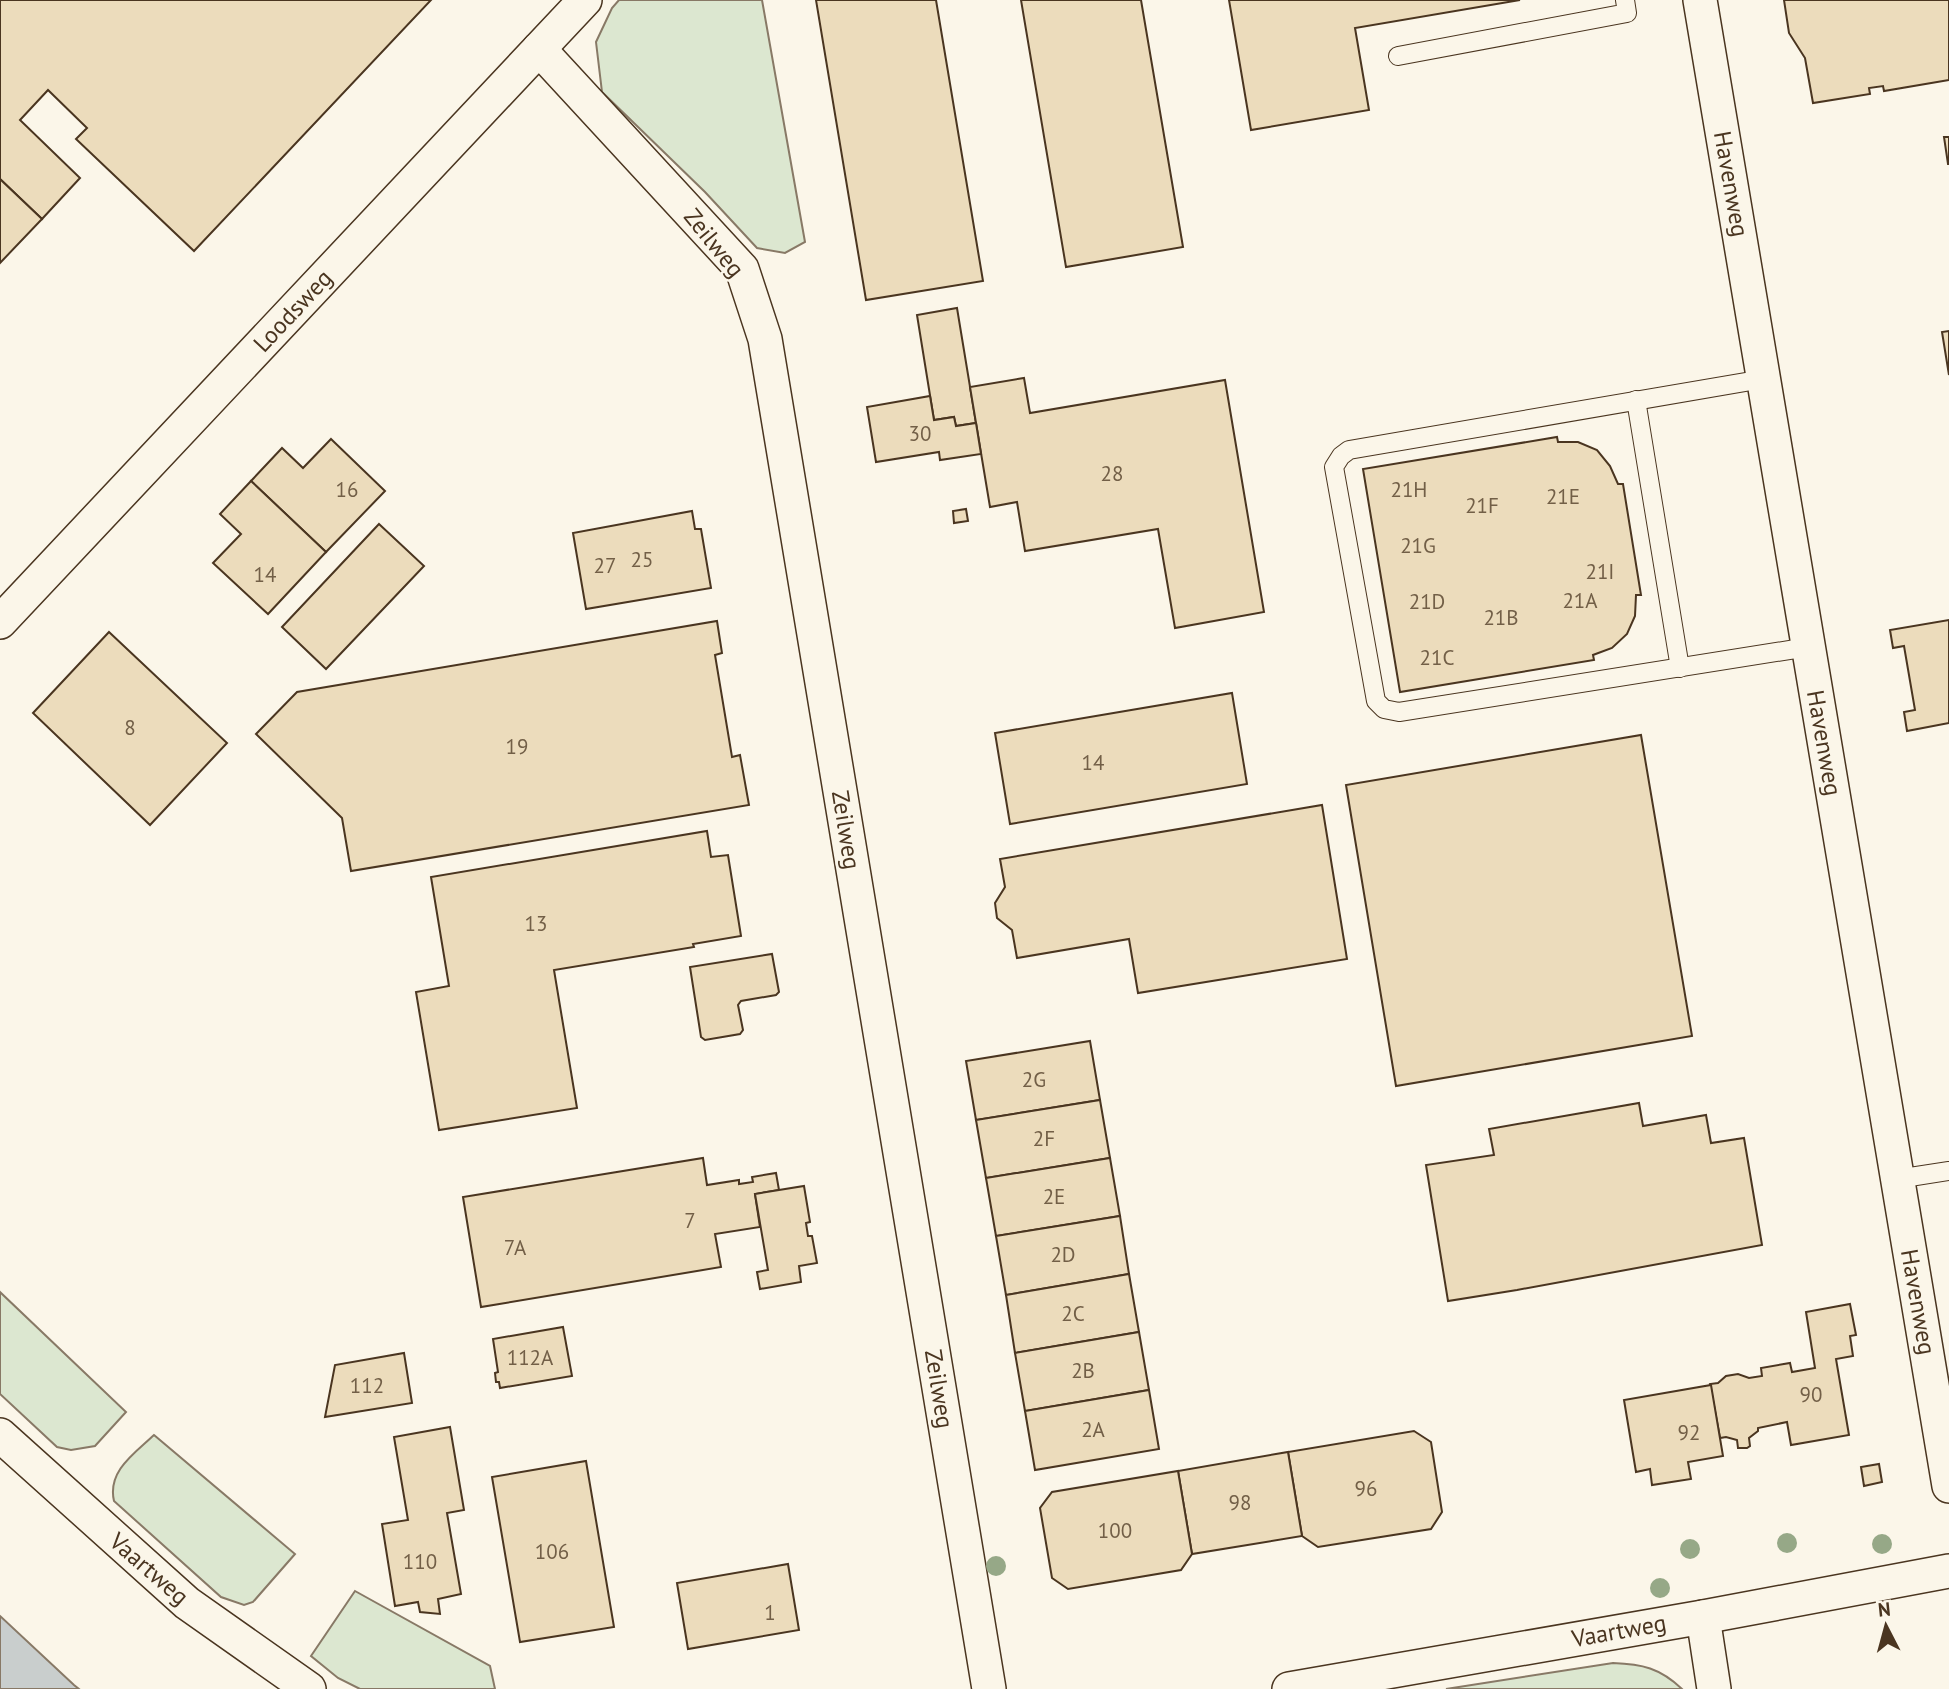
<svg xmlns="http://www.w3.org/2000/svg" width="1949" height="1689" viewBox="0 0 1949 1689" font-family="'PT Sans',sans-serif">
  <rect width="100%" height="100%" fill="#fbf6e9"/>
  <g fill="#dce7d0" stroke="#887966" stroke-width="2">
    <polygon points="619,0 762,0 805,242 785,253 757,248 705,192 602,92 596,42 612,8"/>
    <polygon points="0,1292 126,1412 95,1446 71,1450 57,1447 0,1394"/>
    <path d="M154 1435 295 1554 253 1602 244 1605 221 1597 114 1501C107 1471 135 1453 154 1435Z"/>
    <polygon points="355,1591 490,1666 495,1689 360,1689 338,1678 311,1656"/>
    <path d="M1613 1663C1642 1664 1660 1668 1682 1689H1446Z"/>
  </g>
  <polygon fill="#c9cecd" stroke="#887966" stroke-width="2" points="0,1616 74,1685 79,1689 0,1689"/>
  <g fill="#ecdcbc" stroke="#4a3520" stroke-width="2">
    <polygon points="0,0 431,0 194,251 76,139 87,128 48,90 20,120 80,178 42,219 0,179"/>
    <polygon points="816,0 936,0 983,281 866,300"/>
    <polygon points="1021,0 1141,0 1183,247 1066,267"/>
    <polygon points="1229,0 1520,0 1355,28 1369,110 1251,130"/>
    <polygon points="1784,0 1949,0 1949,80 1884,91 1883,86 1869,88 1870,94 1813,103 1805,58 1789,33"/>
    <polygon points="1944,137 1949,137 1949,164 1948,164"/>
    <polygon points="0,179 42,219 0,263"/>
    <polygon points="957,308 976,423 956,426 954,417 934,420 917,315"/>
    <polygon points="1949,331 1949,375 1942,332"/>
    <polygon points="1024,378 1030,413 1225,380 1264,612 1175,628 1158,529 1025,551 1017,502 990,507 970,387"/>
    <polygon points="930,396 934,420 954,417 956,426 976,423 981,454 940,460 939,452 876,462 867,407"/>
    <polygon points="1557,437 1558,442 1578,442 1597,450 1610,466 1618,484 1623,484 1641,595 1636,595 1635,616 1627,634 1612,648 1593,655 1594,660 1400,692 1363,469"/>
    <polygon points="331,439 385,491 326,552 251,481 282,448 303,468"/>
    <polygon points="251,481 326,552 268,614 213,563 241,534 220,514"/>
    <polygon points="966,509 968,521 954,523 953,511"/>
    <polygon points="692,511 695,529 701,529 711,588 586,609 573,533"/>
    <polygon points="379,524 424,566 326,669 282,627"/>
    <polygon points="1949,620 1949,723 1907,731 1904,712 1915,710 1904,646 1893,648 1890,630"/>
    <polygon points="717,621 722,653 715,655 732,757 740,755 749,805 351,871 342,818 256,734 297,692"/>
    <polygon points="109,632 227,743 150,825 33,713"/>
    <polygon points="1232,693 1247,784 1010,824 995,733"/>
    <polygon points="1641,735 1692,1036 1396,1086 1346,785"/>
    <polygon points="1322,805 1347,959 1138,993 1129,939 1017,958 1012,930 997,918 995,903 1005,887 1000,859"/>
    <polygon points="707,831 711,857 728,855 741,936 693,944 694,947 554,970 577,1108 439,1130 416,992 449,986 431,877"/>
    <polygon points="772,954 779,992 776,995 741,1001 738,1005 743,1030 740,1034 705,1040 701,1037 690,967"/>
    <polygon points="1090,1041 1100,1100 976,1120 966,1061"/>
    <polygon points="1100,1100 1110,1158 986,1178 976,1120"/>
    <polygon points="1639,1103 1643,1126 1706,1115 1711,1143 1744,1138 1762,1245 1517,1290 1448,1301 1426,1165 1494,1155 1489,1129"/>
    <polygon points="703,1158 707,1185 739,1180 739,1184 753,1182 752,1177 776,1173 779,1190 755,1194 760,1227 715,1234 721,1267 481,1307 463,1197"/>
    <polygon points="1110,1158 1120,1216 996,1236 986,1178"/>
    <polygon points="804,1186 810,1222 806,1223 808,1236 812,1236 817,1263 799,1266 801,1282 760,1289 757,1272 768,1270 755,1194"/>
    <polygon points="1120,1216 1129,1274 1006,1295 996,1236"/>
    <polygon points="1129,1274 1139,1332 1015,1353 1006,1295"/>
    <polygon points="1850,1304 1856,1335 1850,1336 1853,1356 1836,1359 1849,1435 1791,1445 1787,1422 1758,1428 1758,1431 1749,1438 1750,1446 1747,1448 1738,1448 1737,1440 1726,1437 1720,1438 1710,1384 1718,1383 1726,1376 1738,1374 1749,1378 1762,1376 1761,1368 1790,1363 1792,1372 1815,1368 1806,1312"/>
    <polygon points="563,1327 572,1376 500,1388 499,1382 496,1382 495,1373 498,1372 493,1339"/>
    <polygon points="1139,1332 1149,1390 1025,1411 1015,1353"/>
    <polygon points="404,1353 412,1403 325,1417 335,1365"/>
    <polygon points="1711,1385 1723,1456 1688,1462 1691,1479 1652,1485 1650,1469 1636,1472 1624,1400"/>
    <polygon points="1149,1390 1159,1449 1035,1470 1025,1411"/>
    <polygon points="450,1427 464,1510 447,1513 461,1594 438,1599 440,1614 420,1612 418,1602 395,1606 382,1524 408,1520 394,1437"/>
    <polygon points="1414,1431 1431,1442 1442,1512 1431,1529 1318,1547 1302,1536 1288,1452"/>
    <polygon points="1288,1452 1302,1536 1192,1554 1178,1471"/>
    <polygon points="586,1461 614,1627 520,1642 492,1477"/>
    <polygon points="1879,1464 1882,1482 1864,1486 1861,1467"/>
    <polygon points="1178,1471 1192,1554 1181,1570 1068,1589 1052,1578 1040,1508 1052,1492"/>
    <polygon points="788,1564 799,1630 688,1649 677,1583"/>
  </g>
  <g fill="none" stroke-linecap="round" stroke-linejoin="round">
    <defs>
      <g id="lane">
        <polyline points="1398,56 1627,13 1625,0"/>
        <polyline points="1763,379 1349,450 1341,456 1334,467 1376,701 1384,709 1399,712 1808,647"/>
        <polyline points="1636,400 1680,668"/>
        <polyline points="1897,1179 1949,1171"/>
      </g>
      <g id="street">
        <polyline points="1700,0 1949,1486"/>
        <polyline points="539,49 742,269 765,339 989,1689"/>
        <polyline points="0,622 585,0"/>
        <polyline points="0,1435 187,1603 309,1689"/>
        <polyline points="1703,1617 1714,1689"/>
        <polyline points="1289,1689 1703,1617 1949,1571"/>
      </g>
    </defs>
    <use href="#lane" stroke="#4a3520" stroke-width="20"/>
    <use href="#street" stroke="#4a3520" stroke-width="36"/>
    <use href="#lane" stroke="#fbf6e9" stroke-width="18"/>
    <use href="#street" stroke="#fbf6e9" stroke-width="33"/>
  </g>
  <g fill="#96a887">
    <circle cx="1787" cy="1543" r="10"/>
    <circle cx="1882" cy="1544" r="10"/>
    <circle cx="1690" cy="1549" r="10"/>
    <circle cx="996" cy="1566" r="10"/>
    <circle cx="1660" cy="1588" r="10"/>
  </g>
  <g text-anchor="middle" stroke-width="5" stroke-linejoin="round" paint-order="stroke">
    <g font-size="21" fill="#725f47">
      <text x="920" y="441">30</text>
      <text x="1112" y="481">28</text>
      <text x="347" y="497">16</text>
      <text x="1409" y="497">21H</text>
      <text x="1563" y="504">21E</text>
      <text x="1482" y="513">21F</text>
      <text x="1418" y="553">21G</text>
      <text x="642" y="567">25</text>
      <text x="605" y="573">27</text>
      <text x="1600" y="579">21I</text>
      <text x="265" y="582">14</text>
      <text x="1580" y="608">21A</text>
      <text x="1427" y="609">21D</text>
      <text x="1501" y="625">21B</text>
      <text x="1437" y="665">21C</text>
      <text x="130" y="735">8</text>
      <text x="517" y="754">19</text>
      <text x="1093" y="770">14</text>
      <text x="536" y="931">13</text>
      <text x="1034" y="1087">2G</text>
      <text x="1044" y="1146">2F</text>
      <text x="1054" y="1204">2E</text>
      <text x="690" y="1228">7</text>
      <text x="515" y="1255">7A</text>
      <text x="1063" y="1262">2D</text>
      <text x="1073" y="1321">2C</text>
      <text x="530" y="1365">112A</text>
      <text x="1083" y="1378">2B</text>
      <text x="367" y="1393">112</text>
      <text x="1811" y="1402">90</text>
      <text x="1093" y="1437">2A</text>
      <text x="1689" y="1440">92</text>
      <text x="1366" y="1496">96</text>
      <text x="1240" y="1510">98</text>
      <text x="1115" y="1538">100</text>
      <text x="552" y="1559">106</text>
      <text x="420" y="1569">110</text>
      <text x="770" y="1620">1</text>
    </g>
    <g font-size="24" fill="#4a3520" stroke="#fbf6e9">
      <text transform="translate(1731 184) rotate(80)" y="8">Havenweg</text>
      <text transform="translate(714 243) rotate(51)" y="8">Zeilweg</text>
      <text transform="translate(293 311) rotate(-47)" y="8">Loodsweg</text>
      <text transform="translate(1824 743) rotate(80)" y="8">Havenweg</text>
      <text transform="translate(846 830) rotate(81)" y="8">Zeilweg</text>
      <text transform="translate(1918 1302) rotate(80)" y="8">Havenweg</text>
      <text transform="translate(939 1389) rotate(81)" y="8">Zeilweg</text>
      <text transform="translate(149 1569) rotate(41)" y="8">Vaartweg</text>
      <text transform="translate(1619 1631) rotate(-10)" y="8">Vaartweg</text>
    </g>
  </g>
  <g transform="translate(1886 1626) rotate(354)" stroke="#fbf6e9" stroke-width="5" paint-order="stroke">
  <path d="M0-5L12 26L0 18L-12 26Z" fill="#4a3520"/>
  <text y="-10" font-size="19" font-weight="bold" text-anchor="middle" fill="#4a3520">N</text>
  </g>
</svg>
